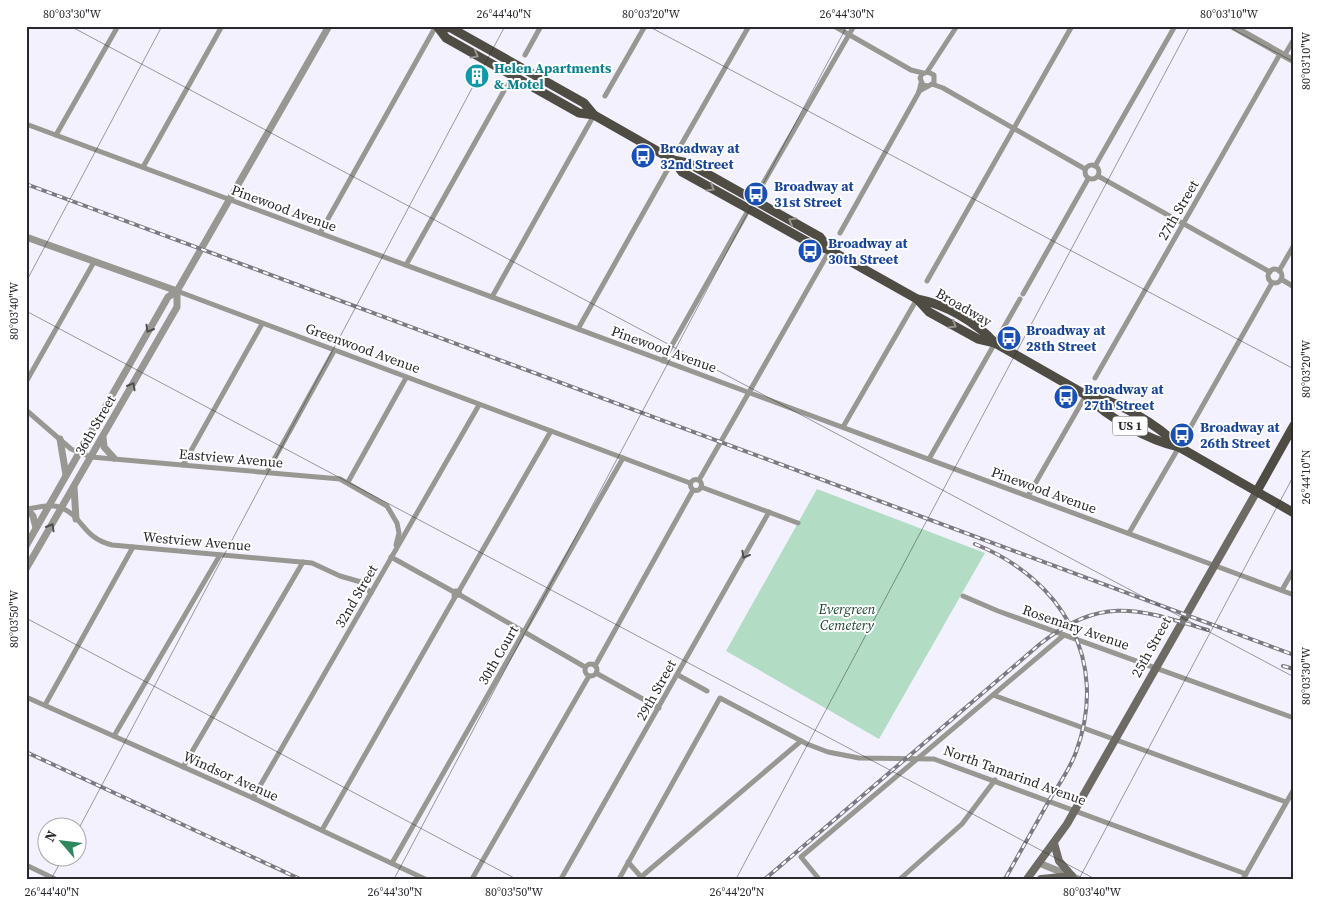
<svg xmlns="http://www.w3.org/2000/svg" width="1320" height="905" viewBox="0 0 1320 905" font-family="'Source Serif 4',serif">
  <rect width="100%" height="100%" fill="#f4f1ff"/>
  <polygon fill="#b2dcc4" points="817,489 985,553 879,739 726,651"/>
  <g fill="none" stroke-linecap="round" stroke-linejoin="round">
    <g stroke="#989791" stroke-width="5">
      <polyline points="834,26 911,70 923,73"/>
      <polyline points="525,55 541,26"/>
      <polyline points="1284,56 1294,39"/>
      <polyline points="927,72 957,26"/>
      <polyline points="932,84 943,88 1085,169"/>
      <polyline points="919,91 934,83 934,75 928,72 922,74 920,78 923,85 928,86"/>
      <polyline points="605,96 645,26"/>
      <polyline points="26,124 1294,595"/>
      <polyline points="56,135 118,26"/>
      <polyline points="681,145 749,26"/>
      <circle cx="1092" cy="172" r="7"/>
      <polyline points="1095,166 1175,26"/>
      <polyline points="143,167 222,26"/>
      <polyline points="1098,176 1270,272"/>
      <polyline points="761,187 854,26"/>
      <polyline points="320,233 436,26"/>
      <polyline points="840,233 919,92 921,83"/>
      <polyline points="406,265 518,66"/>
      <circle cx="1275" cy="276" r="7"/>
      <polyline points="1279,271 1294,245"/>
      <polyline points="1281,279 1294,287"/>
      <polyline points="927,281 1072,26"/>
      <polyline points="177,291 690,483"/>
      <polyline points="1023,294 1088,179"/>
      <polyline points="492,297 594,115"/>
      <polyline points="578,329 673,160"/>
      <polyline points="663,361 754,200"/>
      <polyline points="1095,378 1280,54"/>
      <polyline points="26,382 94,262"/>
      <polyline points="26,410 71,449 91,457 340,479 387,506 397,523 399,533 396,545"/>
      <polyline points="843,427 917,299"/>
      <polyline points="1190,428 1272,283"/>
      <polyline points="929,459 1020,299"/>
      <polyline points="183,465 262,324"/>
      <polyline points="267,472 334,351"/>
      <circle cx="696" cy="485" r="5.5"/>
      <polyline points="699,480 830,250"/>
      <polyline points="348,482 406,378"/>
      <polyline points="701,487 798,523"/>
      <polyline points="1028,496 1086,395"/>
      <path d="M26 509C38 508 50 503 62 508 83 517 83 538 112 545L312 563 340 576 361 582 371 593"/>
      <polyline points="1129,533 1179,447"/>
      <polyline points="391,557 454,592"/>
      <polyline points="1282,590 1294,569"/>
      <polyline points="459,591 455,591 454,596 460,595 459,591 551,431"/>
      <polyline points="460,595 585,667"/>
      <polyline points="963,596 998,611 1294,718"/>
      <circle cx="591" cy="670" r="6"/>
      <polyline points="595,666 693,490"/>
      <polyline points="596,673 659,708"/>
      <polyline points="678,675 707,691"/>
      <polyline points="993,695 1286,802"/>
      <polyline points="26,697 253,798 425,879"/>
      <polyline points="45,705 133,547"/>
      <polyline points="114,736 220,555"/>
      <polyline points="183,767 303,562"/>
      <polyline points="253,798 479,405"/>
      <polyline points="322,830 455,597"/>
      <polyline points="628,862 642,878"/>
      <polyline points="392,863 623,458"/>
      <polyline points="26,865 55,879"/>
      <polyline points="641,877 801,741"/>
      <polyline points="472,879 589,676"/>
      <polyline points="561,879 769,512"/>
      <polyline points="619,879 720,698 807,744 828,752 859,758 934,759 1246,874"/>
      <polyline points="819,879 801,857 1064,635"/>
      <polyline points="900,879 962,824 995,780"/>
      <polyline points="1243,879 1294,789"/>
    </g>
    <g stroke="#989791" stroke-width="7">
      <polyline points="1232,26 1294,61"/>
      <polyline points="26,237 177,291"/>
      <polyline points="103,437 104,447 114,458"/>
      <polyline points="60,439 66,475"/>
      <polyline points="74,487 76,519"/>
      <polyline points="27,509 33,516 36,528"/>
      <polyline points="26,546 168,297 177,291"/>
      <polyline points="26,569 177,307 177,291 329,26"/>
      <polyline points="1039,863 1078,879"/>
    </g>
    <g stroke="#6d6b63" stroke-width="8">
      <polyline points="1054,843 1059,861 1072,876"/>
      <polyline points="1027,879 1067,824 1257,491"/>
      <polyline points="1041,879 1072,876"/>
    </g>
    <g stroke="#4f4c43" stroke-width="9">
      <polyline points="437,26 446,38 579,113 594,115"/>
      <polyline points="438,26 451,28 584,103 594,115 673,160 688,163 820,237 830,250"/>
      <polyline points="673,160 682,172 749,209 815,246 830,250 917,299 929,312 978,339 995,343"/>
      <path d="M917 299C945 304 976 322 995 343L1086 395C1106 417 1150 441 1179 447"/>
      <path d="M1086 395C1115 399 1159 425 1179 447L1294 513"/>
      <polyline points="1257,491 1294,425"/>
    </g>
    <defs>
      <g id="rail">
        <polyline points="26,184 1294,655"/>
        <path d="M975 544C1062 579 1110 660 1076 752 1070 769 1059 784 1050 799 1035 826 1020 852 1005 879"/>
        <polyline points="1283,666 1294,669"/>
        <polyline points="26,752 300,879"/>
        <path d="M765 879 1040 644C1103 595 1138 609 1208 630"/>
      </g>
    </defs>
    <use href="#rail" stroke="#7c7a83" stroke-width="4"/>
    <use href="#rail" stroke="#fff" stroke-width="2" stroke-dasharray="5.5" stroke-linecap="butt"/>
  </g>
  <defs><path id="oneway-chevron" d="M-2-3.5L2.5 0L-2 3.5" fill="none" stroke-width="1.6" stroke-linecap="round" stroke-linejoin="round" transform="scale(1.25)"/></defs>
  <g stroke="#95948e">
    <use href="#oneway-chevron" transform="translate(475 55) rotate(29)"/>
    <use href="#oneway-chevron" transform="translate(711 188) rotate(30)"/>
    <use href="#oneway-chevron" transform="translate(792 221) rotate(-150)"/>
    <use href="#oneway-chevron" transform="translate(953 325) rotate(30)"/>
  </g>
  <g stroke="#504f50">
    <use href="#oneway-chevron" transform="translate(149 329) rotate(120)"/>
    <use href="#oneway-chevron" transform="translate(132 386) rotate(-60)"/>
    <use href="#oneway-chevron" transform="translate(51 527) rotate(-60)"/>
    <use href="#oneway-chevron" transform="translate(745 555) rotate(119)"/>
  </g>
  <path fill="none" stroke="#29282d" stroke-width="1" stroke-opacity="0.45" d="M70 26 1294 677M648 26 1294 369M1227 26 1294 62M26 282 162 26M26 311 1095 879M26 618 516 879M78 830 505 26M51 879 63 858M394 879 847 26M736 879 1190 26M1079 879 1294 475"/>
  <defs>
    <symbol id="building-disc" viewBox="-11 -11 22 22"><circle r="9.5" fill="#0f9aa8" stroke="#fff"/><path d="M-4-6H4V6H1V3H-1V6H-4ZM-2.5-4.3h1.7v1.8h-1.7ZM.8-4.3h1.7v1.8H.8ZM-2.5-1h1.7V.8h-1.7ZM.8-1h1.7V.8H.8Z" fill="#fff"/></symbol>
    <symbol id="bus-disc" viewBox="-11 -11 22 22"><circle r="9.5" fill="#1a4fb4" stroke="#fff"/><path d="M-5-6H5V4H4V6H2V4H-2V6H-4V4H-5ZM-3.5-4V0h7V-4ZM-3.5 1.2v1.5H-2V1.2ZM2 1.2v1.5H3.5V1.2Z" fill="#fff"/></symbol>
  </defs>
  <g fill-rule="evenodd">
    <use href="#building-disc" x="463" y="62" width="28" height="28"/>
    <use href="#bus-disc" x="629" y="142" width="28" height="28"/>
    <use href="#bus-disc" x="742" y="180" width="28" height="28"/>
    <use href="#bus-disc" x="796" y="237" width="28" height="28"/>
    <use href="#bus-disc" x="995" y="324" width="28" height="28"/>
    <use href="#bus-disc" x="1052" y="383" width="28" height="28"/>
    <use href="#bus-disc" x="1168" y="421" width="28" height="28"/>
  </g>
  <g text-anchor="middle" stroke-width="4" stroke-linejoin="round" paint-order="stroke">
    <rect fill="#fff" stroke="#69686c" stroke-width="1" x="1112.5" y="416.5" width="35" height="19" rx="4"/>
    <g font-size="12" font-weight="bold" fill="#29282d">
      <text x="1130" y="430">US 1</text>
    </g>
    <g font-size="14" font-weight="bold" fill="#0d838f" stroke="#fff" text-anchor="start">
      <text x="494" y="73">Helen Apartments<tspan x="494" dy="16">&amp; Motel</tspan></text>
    </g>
    <g font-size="14" font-weight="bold" fill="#164399" stroke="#fff" text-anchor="start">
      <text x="660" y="153">Broadway at<tspan x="660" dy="16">32nd Street</tspan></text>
      <text x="774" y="191">Broadway at<tspan x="774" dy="16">31st Street</tspan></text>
      <text x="828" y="248">Broadway at<tspan x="828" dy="16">30th Street</tspan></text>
      <text x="1026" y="335">Broadway at<tspan x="1026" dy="16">28th Street</tspan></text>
      <text x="1084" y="394">Broadway at<tspan x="1084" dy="16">27th Street</tspan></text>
      <text x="1200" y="432">Broadway at<tspan x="1200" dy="16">26th Street</tspan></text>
    </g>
    <g font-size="14" fill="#29282d" stroke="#fff">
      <text transform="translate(284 208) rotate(20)" y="5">Pinewood Avenue</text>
      <text transform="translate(1178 210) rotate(-60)" y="5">27th Street</text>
      <text transform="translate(964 307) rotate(30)" y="5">Broadway</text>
      <text transform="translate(363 348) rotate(20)" y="5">Greenwood Avenue</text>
      <text transform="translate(664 349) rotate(20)" y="5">Pinewood Avenue</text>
      <text transform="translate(95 425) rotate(-60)" y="5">36th Street</text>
      <text transform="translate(231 458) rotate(5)" y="5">Eastview Avenue</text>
      <text transform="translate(1044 490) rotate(20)" y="5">Pinewood Avenue</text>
      <text transform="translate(197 541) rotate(5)" y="5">Westview Avenue</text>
      <text transform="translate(356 596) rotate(-60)" y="5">32nd Street</text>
      <text transform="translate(1076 627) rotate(19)" y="5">Rosemary Avenue</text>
      <text transform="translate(1151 647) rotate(-61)" y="5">25th Street</text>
      <text transform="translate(498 655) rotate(-60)" y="5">30th Court</text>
      <text transform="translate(656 690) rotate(-61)" y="5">29th Street</text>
      <text transform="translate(1015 775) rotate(20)" y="5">North Tamarind Avenue</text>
      <text transform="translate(231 776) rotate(24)" y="5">Windsor Avenue</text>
    </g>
    <g font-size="14" font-style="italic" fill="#143e2b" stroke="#fff">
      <text x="847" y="614">Evergreen<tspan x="847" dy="16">Cemetery</tspan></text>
    </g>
  </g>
  <rect width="1320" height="905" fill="none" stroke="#ffffff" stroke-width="55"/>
  <g transform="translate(62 842) rotate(298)"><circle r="24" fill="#ffffff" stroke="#a9a9ab"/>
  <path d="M0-4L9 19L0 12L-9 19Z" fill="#2e885d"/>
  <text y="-8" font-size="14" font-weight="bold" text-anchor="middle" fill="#29282d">N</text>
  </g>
  <rect x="28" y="28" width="1264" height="850" fill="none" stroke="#29282d" stroke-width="2"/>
  <g font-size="12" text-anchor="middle" fill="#29282d">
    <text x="72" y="18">80°03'30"W</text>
    <text x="504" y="18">26°44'40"N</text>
    <text x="651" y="18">80°03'20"W</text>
    <text x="847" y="18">26°44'30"N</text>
    <text x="1229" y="18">80°03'10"W</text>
    <text transform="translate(1306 61) rotate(-90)" y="4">80°03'10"W</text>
    <text transform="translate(14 311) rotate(-90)" y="4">80°03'40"W</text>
    <text transform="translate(1306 369) rotate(-90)" y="4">80°03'20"W</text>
    <text transform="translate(1306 477) rotate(-90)" y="4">26°44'10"N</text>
    <text transform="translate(14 619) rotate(-90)" y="4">80°03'50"W</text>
    <text transform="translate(1306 676) rotate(-90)" y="4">80°03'30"W</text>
    <text x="52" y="896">26°44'40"N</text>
    <text x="395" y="896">26°44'30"N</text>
    <text x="514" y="896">80°03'50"W</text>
    <text x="737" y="896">26°44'20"N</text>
    <text x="1092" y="896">80°03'40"W</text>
  </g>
</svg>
